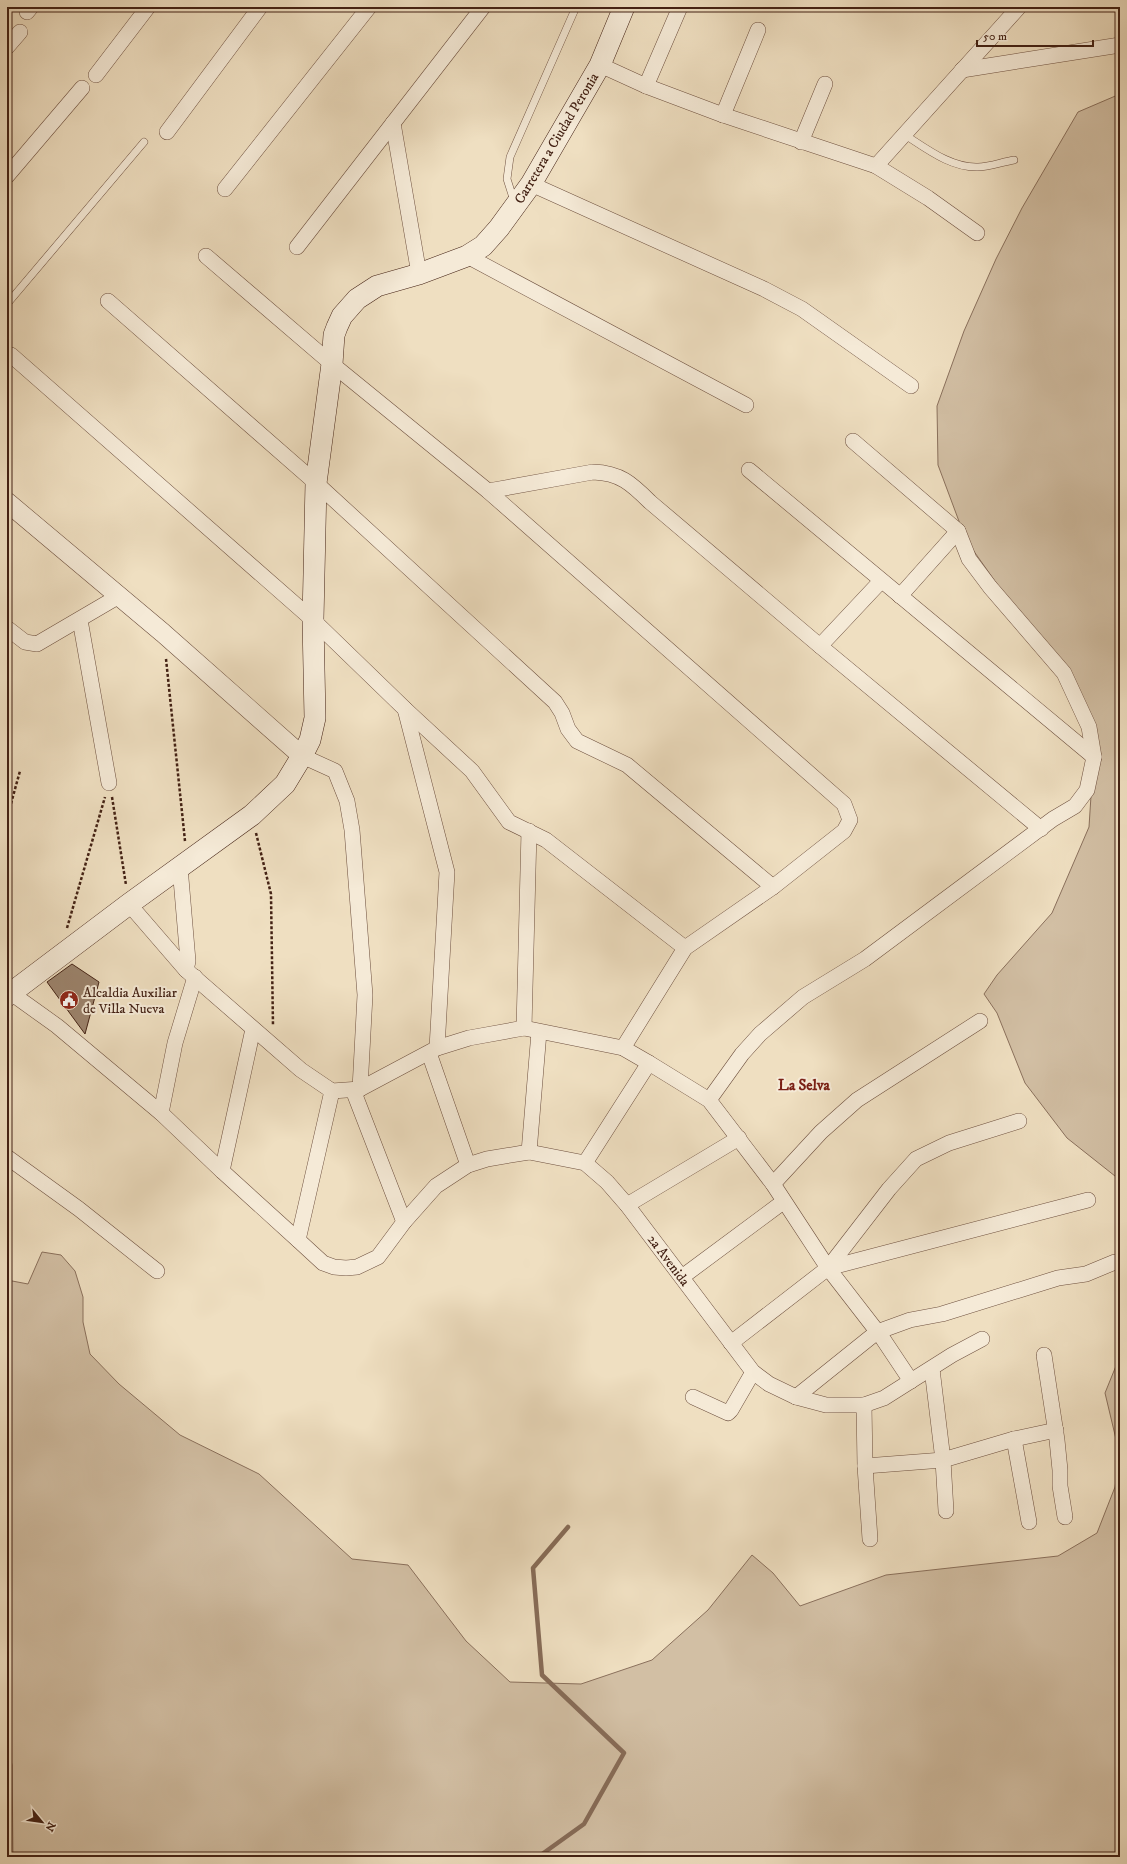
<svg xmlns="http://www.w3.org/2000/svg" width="1127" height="1864" viewBox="0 0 1127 1864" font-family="'IM FELL DW Pica',serif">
  <rect width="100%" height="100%" fill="#efdfc1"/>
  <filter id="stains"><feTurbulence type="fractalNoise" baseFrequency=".005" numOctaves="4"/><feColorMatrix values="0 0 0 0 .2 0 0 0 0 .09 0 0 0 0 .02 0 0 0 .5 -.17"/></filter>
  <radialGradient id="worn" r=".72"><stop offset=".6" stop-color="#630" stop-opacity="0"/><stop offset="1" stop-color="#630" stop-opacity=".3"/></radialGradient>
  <g fill="#d2bfa4" stroke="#8a705c">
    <polygon points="1120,94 1120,1180 1067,1138 1025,1083 997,1013 984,994 997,975 1052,913 1089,827 1094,749 1060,668 1023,621 966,540 938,465 937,406 964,331 996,259 1022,208 1078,112"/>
    <polygon points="42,1252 61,1255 75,1271 83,1297 83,1322 90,1354 119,1384 180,1435 259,1474 352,1559 408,1565 466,1641 510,1682 581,1684 652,1660 708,1610 752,1555 773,1573 800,1606 886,1575 1058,1556 1097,1533 1115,1487 1120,1456 1105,1393 1120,1356 1120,1857 13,1857 12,1765 7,1742 7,1280 28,1284"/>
  </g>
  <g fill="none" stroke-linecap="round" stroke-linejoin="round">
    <polyline stroke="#876c58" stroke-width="4.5" points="538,1857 584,1824 624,1753 542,1675 533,1568 568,1527"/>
  </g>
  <polygon fill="#9c846e" stroke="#432114" points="72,964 99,982 85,1034 47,982"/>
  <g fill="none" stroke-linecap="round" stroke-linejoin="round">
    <defs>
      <g id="service">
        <path d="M905 135C927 149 951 168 978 167 989 167 1002 162 1014 160"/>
        <polyline points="514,201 507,179 510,157 576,7"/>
        <polyline points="7,304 144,142"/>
      </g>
      <g id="minor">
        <polyline points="27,12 31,7"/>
        <polyline points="7,47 20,32"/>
        <polyline points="600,65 646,86 723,115 876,166 928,198 977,233"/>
        <polyline points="962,70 1120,45"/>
        <polyline points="96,75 148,7"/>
        <polyline points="646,86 680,7"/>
        <polyline points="723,115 758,30"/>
        <polyline points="393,123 419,274"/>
        <polyline points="167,132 260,7"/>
        <polyline points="801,142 825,84"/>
        <polyline points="876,166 1019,7"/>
        <polyline points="7,176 82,88"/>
        <polyline points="531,184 764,289 802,309 911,386"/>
        <polyline points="225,189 369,7"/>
        <polyline points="297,247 483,7"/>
        <polyline points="206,256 332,364 488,491 844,804 850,820 844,831 773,887 685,948 623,1048"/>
        <polyline points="467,256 746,405"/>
        <polyline points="108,301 316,483 555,702 562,713 568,729 577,741 627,765 773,887"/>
        <polyline points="11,355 313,620 405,709 472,771 509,822 546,840 685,948"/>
        <polyline points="749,470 1094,757"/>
        <path d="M488 491 593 472C620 473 631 483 650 502L820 646 1041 829"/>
        <polyline points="900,596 958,531"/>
        <polyline points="80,620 109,783"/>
        <polyline points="7,628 25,642 37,644 119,596"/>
        <polyline points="820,646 881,581"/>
        <polyline points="405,709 447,872 437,1048"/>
        <polyline points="302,756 335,771 347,801 352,830 365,995 360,1089"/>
        <polyline points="180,867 188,961 186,970"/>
        <polyline points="129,904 186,970 301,1070 332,1091 360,1089 437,1048 469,1038 524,1028 623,1048 649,1063 709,1100 773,1184 828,1268 883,1339 911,1381"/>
        <polyline points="11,993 57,1026 161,1113 222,1171 298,1240 323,1263 334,1267 346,1268 357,1267 378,1257 404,1222 436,1186 468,1165 487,1159 529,1152 585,1163 607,1182 627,1205 753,1372 769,1384 796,1397 826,1405 864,1405 884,1398 952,1355 982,1339"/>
        <polyline points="524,1028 529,831"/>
        <polyline points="429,1053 468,1165"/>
        <polyline points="353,1090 404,1222"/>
        <polyline points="709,1100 742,1054 760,1034 803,997 865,959 1053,819 1075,806 1087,790 1094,757 1089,727 1064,673 990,587 969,559 958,531 853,441"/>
        <polyline points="161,1113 175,1043 195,977"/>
        <polyline points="529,1152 539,1032"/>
        <polyline points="7,1157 79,1209 157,1271"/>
        <polyline points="585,1163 649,1063"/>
        <polyline points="222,1171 253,1029"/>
        <polyline points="773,1184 821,1132 857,1100 980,1021"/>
        <polyline points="627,1205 739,1138"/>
        <polyline points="298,1240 332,1091"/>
        <polyline points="828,1268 1088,1200"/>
        <polyline points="682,1277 783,1202"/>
        <polyline points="731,1343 828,1268 889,1189 916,1159 949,1143 1019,1121"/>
        <polyline points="1044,1355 1057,1440 1060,1470 1060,1486 1065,1517"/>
        <polyline points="932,1369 943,1460 946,1511"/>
        <polyline points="693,1397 728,1413 731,1410 753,1372"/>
        <polyline points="796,1397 877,1332 910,1320 942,1314 1058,1278 1086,1274 1115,1262 1120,1261"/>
        <polyline points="864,1405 865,1466 870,1539"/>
        <polyline points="1014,1439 1029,1522"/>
        <polyline points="865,1466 943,1460 1014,1439 1056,1430"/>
      </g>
      <polyline id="tertiary" points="7,502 163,633 302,756"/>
      <polyline id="secondary" points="7,996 129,904 252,815 285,784 302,756 310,740 315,718 313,620 316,483 332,364 334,335 337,327 342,316 357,299 377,286 419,274 467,256 483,246 499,228 531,184 600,65 624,7"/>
    </defs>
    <use href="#service" stroke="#6e503f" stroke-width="8"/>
    <use href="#minor" stroke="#6e503f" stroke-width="16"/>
    <use href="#tertiary" stroke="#6e503f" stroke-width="20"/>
    <use href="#secondary" stroke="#432114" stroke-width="22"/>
    <g stroke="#432114" stroke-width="2.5" stroke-dasharray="3 2" stroke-linecap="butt">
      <polyline points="166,659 185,841"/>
      <polyline points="112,797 126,885"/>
      <polyline points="7,818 20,771"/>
      <polyline points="256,833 271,894 273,1026"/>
      <polyline points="67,928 105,797"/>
    </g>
    <use href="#service" stroke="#f5ead7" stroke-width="7"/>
    <use href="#minor" stroke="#f5ead7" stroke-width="15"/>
    <use href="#tertiary" stroke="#f5ead7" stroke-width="19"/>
    <use href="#secondary" stroke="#f5ead7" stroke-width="21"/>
  </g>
  <defs>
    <symbol id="civic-disc" viewBox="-11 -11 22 22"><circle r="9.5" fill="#8f2418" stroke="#f5ead7"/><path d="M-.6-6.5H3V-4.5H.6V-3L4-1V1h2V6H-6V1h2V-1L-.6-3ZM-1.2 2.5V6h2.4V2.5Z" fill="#fff"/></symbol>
  </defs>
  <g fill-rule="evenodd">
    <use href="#civic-disc" x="58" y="989" width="22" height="22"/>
  </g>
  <g text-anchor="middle" stroke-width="4" stroke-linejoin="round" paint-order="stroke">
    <g font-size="14" fill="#432114" stroke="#f5ead7">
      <text transform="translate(556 138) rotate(-59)" y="5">Carretera a Ciudad Peronia</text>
      <text transform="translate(669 1260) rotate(53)" y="5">2a Avenida</text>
    </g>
    <g font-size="14" fill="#432114" stroke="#f5ead7" text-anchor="start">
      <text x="83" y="997">Alcaldia Auxiliar<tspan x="83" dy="16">de Villa Nueva</tspan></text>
    </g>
    <g font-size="15" font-weight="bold" fill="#7a1f14" stroke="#f5ead7">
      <text x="804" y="1090">La Selva</text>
    </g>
  </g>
  <rect width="1127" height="1864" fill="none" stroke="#efdfc1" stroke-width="24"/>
  <rect x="8" y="8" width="1111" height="1848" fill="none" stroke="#432114" stroke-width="2"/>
  <rect x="12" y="12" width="1103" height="1840" fill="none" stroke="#432114"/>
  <g transform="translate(42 1822) rotate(119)" stroke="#f5ead7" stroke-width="3" paint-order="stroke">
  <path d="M0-3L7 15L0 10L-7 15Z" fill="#432114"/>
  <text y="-6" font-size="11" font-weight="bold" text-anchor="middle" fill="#432114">N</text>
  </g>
  <path d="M977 40v6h116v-6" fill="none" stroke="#432114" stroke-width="2"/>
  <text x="983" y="40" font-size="12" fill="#432114" stroke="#f5ead7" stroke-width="3" paint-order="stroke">50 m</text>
  <rect width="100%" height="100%" filter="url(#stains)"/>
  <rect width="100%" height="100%" fill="url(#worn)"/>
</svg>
